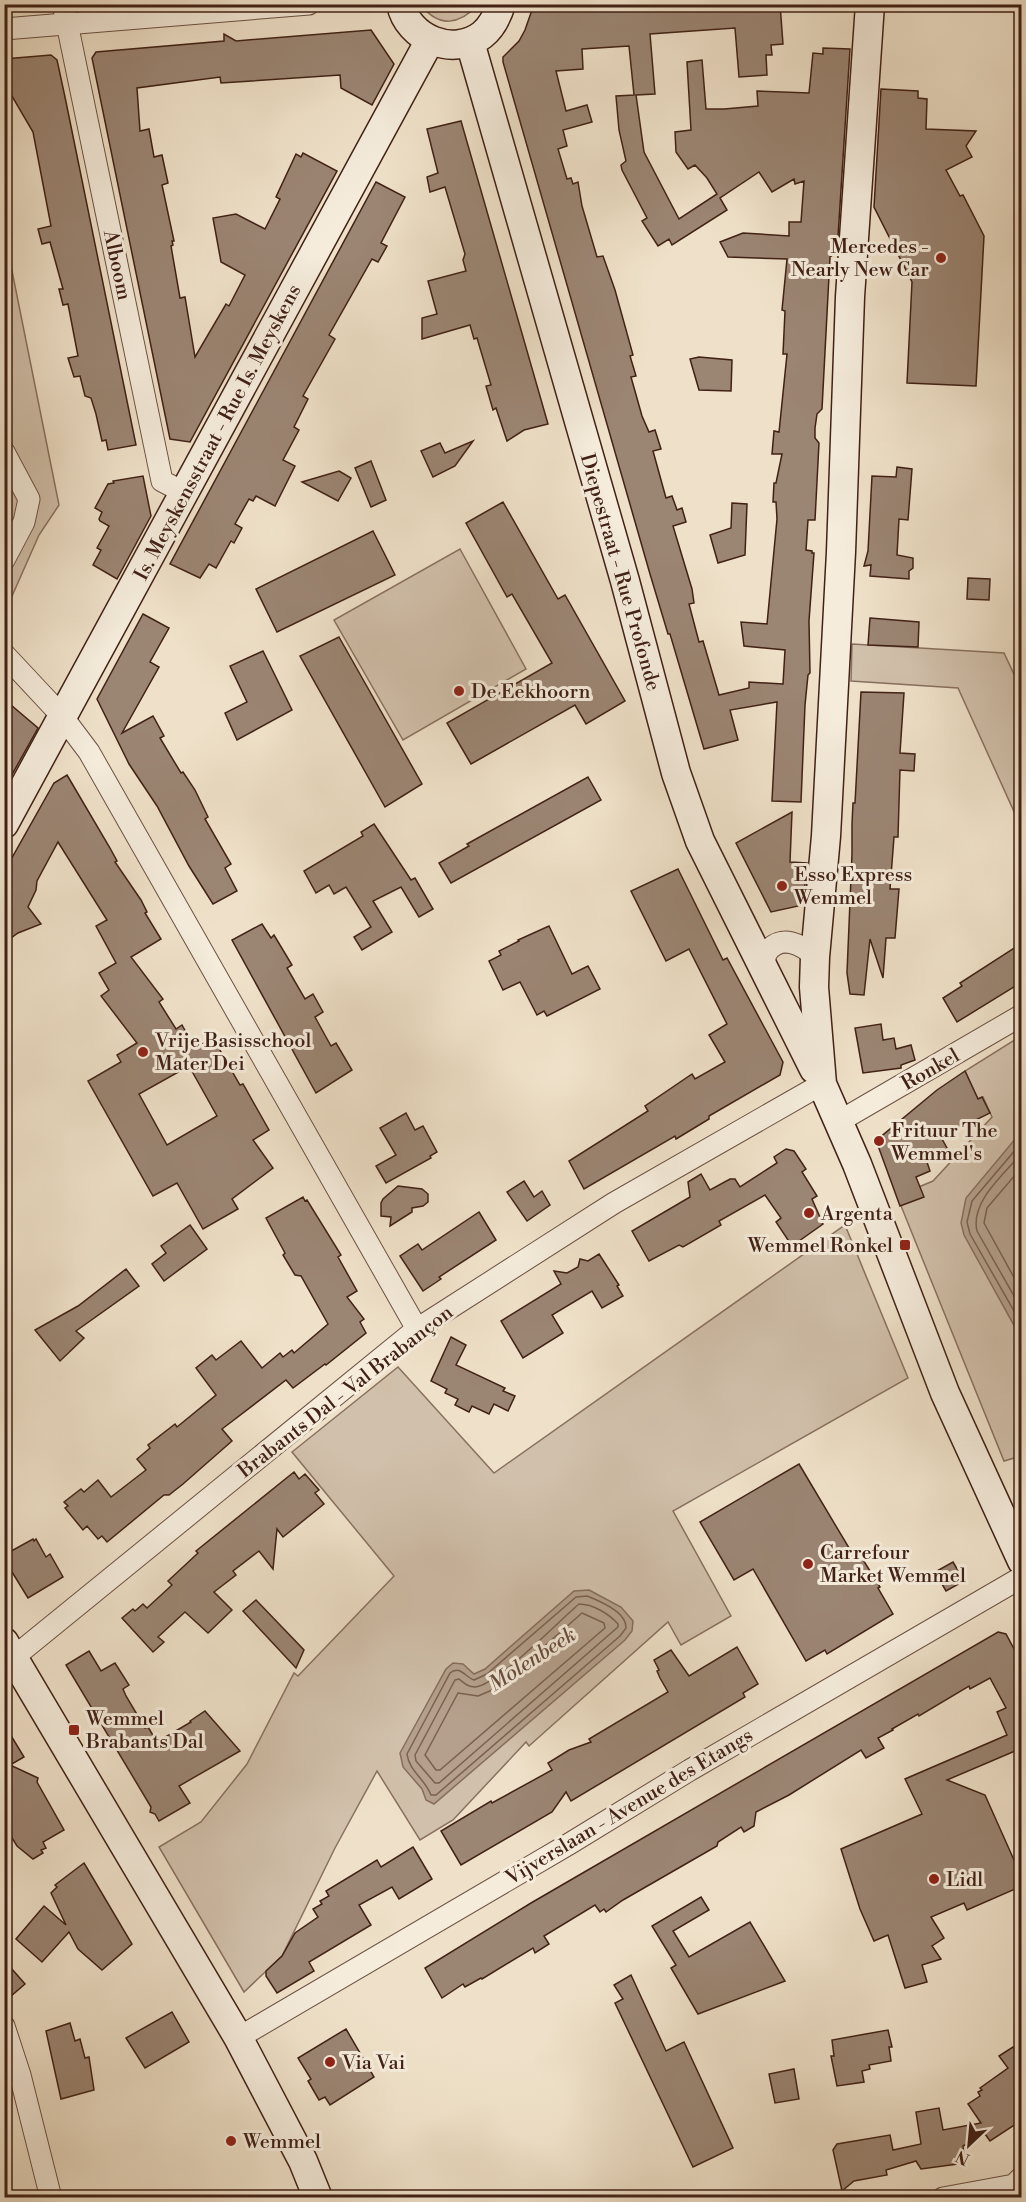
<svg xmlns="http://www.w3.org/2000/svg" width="1026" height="2202" viewBox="0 0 1026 2202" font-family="'Libre Bodoni',serif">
  <rect width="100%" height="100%" fill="#efe1c9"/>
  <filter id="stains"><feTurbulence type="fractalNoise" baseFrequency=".00333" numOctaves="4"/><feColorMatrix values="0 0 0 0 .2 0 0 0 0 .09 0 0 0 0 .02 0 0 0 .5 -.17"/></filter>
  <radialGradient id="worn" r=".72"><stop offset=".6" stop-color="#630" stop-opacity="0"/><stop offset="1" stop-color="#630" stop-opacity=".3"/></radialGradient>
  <g fill="#d1c0ab" stroke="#897060" stroke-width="1.5">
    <path d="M421 5H478C459 25 439 28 421 5Z"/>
    <polygon points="4,231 59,505 39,535 5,612"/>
    <polygon points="460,549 526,669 403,740 334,620"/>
    <polygon points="852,644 1004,653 1021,689 1021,827 958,688 851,681"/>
    <polygon points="1021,1036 1021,1456 1004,1461 897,1196 933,1181 992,1117 983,1097 978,1099 965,1071"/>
    <polygon points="845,1225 908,1378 673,1511 731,1616 681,1645 668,1622 529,1746 526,1742 453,1820 420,1840 377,1771 335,1848 282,1956 244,1992 159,1847 201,1822 247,1764 294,1673 298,1676 394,1576 292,1452 398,1367 494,1473"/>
  </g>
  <g fill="#b4a08c" stroke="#866d5d" stroke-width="1.5">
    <polygon points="1021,1132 1021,1338 964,1235 961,1223 966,1198"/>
    <polygon points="589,1590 621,1607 633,1621 632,1631 625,1640 434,1804 426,1800 422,1789 403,1767 400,1753 446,1669 453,1663 463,1664 474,1674 485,1669 574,1591"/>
  </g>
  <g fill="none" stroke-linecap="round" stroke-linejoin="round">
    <g stroke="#7a6051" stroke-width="1.5">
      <polyline points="1022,1142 972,1201 967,1222 970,1234 1022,1325"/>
      <path d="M1022 1153C1004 1174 970 1202 977 1231L1022 1310"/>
      <polyline points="1022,1167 987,1208 984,1223 1022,1292"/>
      <path d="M587 1596C600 1601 627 1612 626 1628L620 1636 436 1795H431C425 1779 409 1771 407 1754L450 1673C460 1665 465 1677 474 1680L487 1674 576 1597Z"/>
      <path d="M579 1604C593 1604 609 1614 618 1624V1627L439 1783H435L416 1761 415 1755 455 1680 459 1679C464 1683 468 1687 475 1687 496 1686 560 1620 579 1604Z"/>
      <polygon points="582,1613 604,1623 605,1628 440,1770 436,1770 425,1755 458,1693 478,1696 497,1688"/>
    </g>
  </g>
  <g fill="#9b8573" stroke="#412116" stroke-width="1.5" fill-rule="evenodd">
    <path d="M539 4H780L783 44 771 45 772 55H766L767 75 739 77 735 28 650 34 655 94 636 95 644 152 679 219 717 194 707 178 695 165 688 169 676 152 675 132 691 130 687 62 702 60 706 109H724L758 106 757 91 809 93 813 53 823 54V48L850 49 837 252 830 257 822 409 817 414 815 428V438L819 443 815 520H808L806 550 812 551V553H814L809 621 810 673 808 675 805 705 801 802 772 801 777 702 730 710 738 740 704 749 670 634H668L650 574 503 62V57L519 41 525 30 533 7ZM629 46 634 95 616 96 619 130 626 161 621 165 622 170 647 218 642 221 658 246 669 239 672 245 727 210 720 198 759 172 772 192 794 179 795 184 804 181 801 222H789V236L743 233 720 242 728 257 787 259 782 310 785 311 783 354H787L779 432 774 431 772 454H782L776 483H774L773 502H776L777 519 767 624 741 622 744 646 785 650 783 684 749 682V688L719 695 703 641 699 642 689 604 694 603 692 589 673 526 686 522 682 508 677 510 672 496 666 498 653 451 661 449 655 430 649 432 642 416 631 377 636 376 630 356 633 355 615 290 603 256 597 257 582 206 578 182 573 184 571 178 567 179 558 149 567 146 563 130 592 122 587 105 566 111 556 71 583 69 582 49Z"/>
    <polygon points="371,30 394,64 372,105 341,88 340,75 221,83 220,77 137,88 140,131 149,129 154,157 162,155 168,183 162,185 174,241 172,241 173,245 171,246 180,298 185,297 195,357 226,304 229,306 245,275 221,262 213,218 236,214 265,229 280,199 276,197 296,154 301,157 303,153 337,171 190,442 170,439 92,58 96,52 224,41 224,34 236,41"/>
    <polygon points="51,55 57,60 65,97 136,445 108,450 106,440 102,441 96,414 91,398 85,396 80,376 74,377 68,358 78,356 68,304 63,305 59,289 63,289 50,242 42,244 38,229 51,226 33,132 12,96 4,97 4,59"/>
    <polygon points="881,89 918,91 918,98 927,99 926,129 976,131 966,146 972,157 946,170 960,196 963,195 984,236 976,386 907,383 912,282 874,207"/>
    <polygon points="461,121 548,424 524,430 507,441 496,408 493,410 486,386 491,385 477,338 474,339 470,325 422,339 422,318 437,314 428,281 466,271 463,260 465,254 445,187 430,192 427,177 438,173 427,129"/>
    <polygon points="376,182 405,197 381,243 387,246 378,262 372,259 329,335 335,339 303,396 308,399 294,427 299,430 283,460 295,466 275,506 256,496 253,501 249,499 235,524 242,528 234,543 231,541 216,568 209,564 200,578 170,564"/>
    <polygon points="699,357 732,360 731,391 699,390 690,359"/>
    <polygon points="473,441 455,466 433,477 421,451 440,443 445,453"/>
    <polygon points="371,461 386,500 371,507 355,468"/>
    <polygon points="897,467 912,469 908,520 899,519 897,555 913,558 913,568 909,571 909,579 870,576 871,565 864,566 868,551 872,476 896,477"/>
    <polygon points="339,471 351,478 338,501 302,482"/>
    <polygon points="143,476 151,516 117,579 93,565 101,550 97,548 109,526 100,521 99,519 102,512 95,508 108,484 114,483 113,481"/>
    <polygon points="503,502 558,599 565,595 625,701 586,724 575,705 471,764 447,723 552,663 512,594 507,597 466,523"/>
    <polygon points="732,503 747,504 745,555 718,563 710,535 731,528"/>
    <polygon points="373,531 395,575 277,632 256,589"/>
    <polygon points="968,578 990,579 989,600 967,599"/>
    <polygon points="143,614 169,628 150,662 159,667 122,733 153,716 164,736 160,738 181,773 183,772 195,790 208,817 205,819 231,864 225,868 237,891 213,904 189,866 157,806 129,764 97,699"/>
    <polygon points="870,618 919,622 918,647 868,645"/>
    <polygon points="339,637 422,784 385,807 300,656"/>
    <polygon points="263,651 292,710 237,740 225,713 247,702 230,666"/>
    <polygon points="861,692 904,693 900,753 915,754 914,771 900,770 898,837 894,837 890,889 899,889 895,938 886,938 883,978 870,939 864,995 850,994 847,973 852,854 852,824 853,803 855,803"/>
    <polygon points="11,705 38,728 4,789 4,716"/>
    <path d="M67 775 110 848 117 861 115 862 141 900 147 912 145 913 161 939 131 957 163 999 159 1002 176 1029 182 1025 195 1048 213 1038 240 1085 243 1084 269 1130 253 1140 273 1168 232 1199 238 1209 203 1229 177 1183 153 1196 88 1081 121 1062 117 1055 137 1043 101 996 109 990 99 973 116 963 96 926 107 920 58 842 37 881 36 890 28 907 41 924 18 933 4 943V872L54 783ZM189 1066 217 1116 167 1145 139 1094Z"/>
    <polygon points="588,777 601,800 451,883 439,863 469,846 467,844"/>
    <polygon points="792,812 790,862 807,863 803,905 771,912 736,843"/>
    <polygon points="374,824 411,880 415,878 433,909 419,917 401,887 373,901 392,932 362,950 354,937 371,927 346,887 334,894 329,885 316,893 304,871 363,836 361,832"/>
    <polygon points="678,869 723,960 727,958 783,1062 780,1075 709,1116 709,1119 676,1139 675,1136 584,1189 569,1161 648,1111 645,1106 692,1074 695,1079 725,1062 709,1035 727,1024 689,949 666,961 631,891"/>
    <polygon points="262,924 271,938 274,935 292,965 287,968 305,999 313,994 323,1012 315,1017 331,1046 336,1043 352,1070 316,1093 232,940"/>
    <polygon points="549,926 572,974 588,966 600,989 547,1016 544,1011 537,1015 520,982 503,990 489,961 501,955 499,951 519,941 518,940"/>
    <polygon points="1022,943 1022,982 957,1022 943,998 962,986 960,983"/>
    <polygon points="881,1024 883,1040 894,1038 896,1049 911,1045 915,1060 901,1065 901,1068 863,1073 855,1028"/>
    <polygon points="965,1071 978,1099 982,1097 990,1113 941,1137 947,1148 942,1152 926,1159 930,1171 916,1177 924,1197 900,1206 877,1143 878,1139 937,1090"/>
    <polygon points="406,1113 415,1130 423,1126 437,1152 430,1156 431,1158 386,1183 376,1166 396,1155 380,1128"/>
    <polygon points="786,1149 794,1151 806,1169 802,1172 817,1196 812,1199 823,1224 792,1246 776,1222 781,1218 765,1195 719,1221 721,1225 683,1247 679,1245 649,1261 632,1231 690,1197 688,1182 701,1174 710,1190 730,1179 735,1179 740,1187 777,1163 774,1157"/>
    <polygon points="524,1181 534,1197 542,1191 550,1205 527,1221 507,1192"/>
    <polygon points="398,1186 422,1189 428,1194 428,1202 423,1206 412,1208 412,1212 390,1226 391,1217 381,1216 381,1203 383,1199"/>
    <polygon points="303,1197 305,1201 307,1200 341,1255 338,1257 357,1291 347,1297 364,1319 360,1322 366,1333 326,1365 325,1364 293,1388 286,1380 222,1429 232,1441 183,1484 169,1495 164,1495 107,1542 102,1536 98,1539 87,1526 83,1530 65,1508 68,1506 64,1502 81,1489 84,1492 98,1480 111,1497 146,1470 137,1459 150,1448 148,1445 175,1424 177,1427 216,1395 196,1368 212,1355 216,1360 241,1341 262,1368 280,1353 283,1357 292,1350 294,1353 328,1324 301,1276 295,1275 283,1255 285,1253 266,1218"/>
    <polygon points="479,1212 496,1240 439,1277 441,1279 423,1291 400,1256 418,1244 422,1250"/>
    <polygon points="190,1225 207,1249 164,1281 152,1264 166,1253 161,1246"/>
    <polygon points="599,1254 619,1285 617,1286 623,1296 602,1308 592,1291 552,1315 563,1333 523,1358 501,1321 561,1284 554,1271 567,1273 578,1267 580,1259 588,1261"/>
    <polygon points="126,1269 139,1286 76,1331 84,1338 60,1361 35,1330 78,1306"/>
    <polygon points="451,1337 466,1345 456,1365 505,1388 503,1391 515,1396 508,1411 494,1404 489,1414 472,1406 469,1412 455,1405 458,1399 445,1393 447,1389 431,1381"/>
    <polygon points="799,1464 852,1553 857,1550 880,1587 878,1588 893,1614 827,1654 825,1650 806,1661 753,1569 734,1580 700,1522"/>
    <polygon points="294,1472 299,1479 305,1474 319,1490 315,1493 324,1504 283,1537 277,1529 273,1569 259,1551 233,1571 236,1575 214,1592 232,1610 208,1633 185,1612 158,1637 164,1642 153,1652 122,1618 133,1609 135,1611 143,1604 147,1608 172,1585 168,1581 198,1553 196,1551"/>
    <polygon points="33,1539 34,1541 36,1539 46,1557 50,1554 63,1577 28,1598 4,1559 4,1555"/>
    <polygon points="953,1562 964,1581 946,1591 935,1572"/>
    <polygon points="256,1600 304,1650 296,1668 243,1611"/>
    <polygon points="998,1632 1006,1634 1022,1664 1022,1763 1015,1751 947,1780 985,1795 1022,1878 1022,1886 967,1910 964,1903 931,1917 944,1938 932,1946 941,1959 922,1965 927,1982 905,1988 888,1935 874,1941 860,1909 841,1849 922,1814 905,1779 1007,1735 997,1712 1006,1708 990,1678 970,1689 969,1686 919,1716 918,1714 892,1729 893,1730 878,1738 884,1748 866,1758 861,1750 789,1795 756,1812 754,1826 744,1832 741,1827 718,1842 717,1846 623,1900 606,1912 604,1909 600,1912 595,1905 544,1936 549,1944 535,1953 533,1948 482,1979 481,1978 465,1987 463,1984 442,1998 425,1968 531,1903"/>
    <polygon points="737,1647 758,1684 743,1693 745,1697 571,1801 566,1792 552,1812 461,1865 441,1831 491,1801 492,1803 552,1770 548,1763 569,1750 591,1742 589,1739 668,1692 660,1678 657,1671 659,1670 654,1660 671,1650 689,1676"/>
    <polygon points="89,1651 101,1671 115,1663 129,1685 123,1689 126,1696 145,1728 148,1727 157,1742 191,1722 190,1721 205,1711 240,1751 179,1786 190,1803 159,1821 155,1814 150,1812 151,1807 66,1665"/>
    <polygon points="4,1724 24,1757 10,1765 38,1778 37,1782 64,1830 43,1842 46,1848 41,1850 43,1853 33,1859 17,1846 4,1825"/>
    <polygon points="413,1847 432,1879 399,1899 392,1887 359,1905 371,1925 309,1962 314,1971 277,1993 266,1976 266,1971 282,1956 295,1933 318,1917 313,1909 322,1904 320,1901 329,1896 326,1891 377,1860 381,1867"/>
    <polygon points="84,1863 132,1944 102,1970 78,1949 69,1932 42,1962 16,1939 44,1906 66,1925 51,1893 57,1887 55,1885"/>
    <polygon points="701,1897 709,1910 673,1931 689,1957 750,1922 785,1981 698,2014 671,1968 676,1965 652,1926"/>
    <polygon points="4,1960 25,1984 4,2002"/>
    <polygon points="631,1975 666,2051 684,2042 733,2148 693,2167 615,2003 623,1999 614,1985"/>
    <polygon points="172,2012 189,2042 145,2068 126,2038"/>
    <polygon points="70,2023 75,2041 80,2039 85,2058 89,2057 94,2090 61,2099 46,2031"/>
    <polygon points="346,2029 374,2077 330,2105 325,2097 319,2100 308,2081 311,2079 298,2058"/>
    <polygon points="888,2030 892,2047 889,2047 891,2061 869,2065 870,2069 862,2071 864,2082 837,2086 831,2056 834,2056 832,2040"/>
    <polygon points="1013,2047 1022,2058 1022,2120 990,2141 985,2134 963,2146 965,2163 921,2169 916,2161 886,2170 887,2175 854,2181 842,2191 833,2150 837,2144 890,2135 893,2150 921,2144 916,2112 939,2108 943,2130 981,2123 968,2104 980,2096 978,2092 982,2090 980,2088 1008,2068 999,2056"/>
    <polygon points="794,2069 799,2099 775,2103 769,2074"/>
  </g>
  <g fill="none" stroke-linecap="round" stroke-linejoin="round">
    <defs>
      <g id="street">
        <polyline points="63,4 162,481 185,493"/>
        <polyline points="4,29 309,4"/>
        <polyline points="4,452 29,499 24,522 4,560"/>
        <polyline points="4,654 62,716 89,752 417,1329"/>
        <path d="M763 967C764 963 765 956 767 952 781 933 803 945 815 957"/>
        <polyline points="838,1122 1022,1015"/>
        <polyline points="14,1657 417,1329 614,1203 822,1084"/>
        <polyline points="4,2026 20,2075 51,2198"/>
        <polyline points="238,2038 569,1844 690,1770 1022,1577"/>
        <polyline points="943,2198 1014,2185 1022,2177"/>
      </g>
      <g id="secondary">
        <path d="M401 4C408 39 453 57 482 35 492 27 497 17 501 4"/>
        <polyline points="870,4 850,297 841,552 826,836 815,957 814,987 822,1084 857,1164 945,1393 1022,1561"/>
        <polyline points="470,42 625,581 676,773 700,841 814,1069"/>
        <polyline points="4,824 430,40"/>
        <polyline points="4,1642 238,2037 303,2161 318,2198"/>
      </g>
    </defs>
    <use href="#street" stroke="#6c5143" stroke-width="23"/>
    <use href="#secondary" stroke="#412116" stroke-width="31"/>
    <use href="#street" stroke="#f5ecdc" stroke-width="21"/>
    <use href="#secondary" stroke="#f5ecdc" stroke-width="28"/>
  </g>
  <g fill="#8f2418" stroke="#f5ecdc" stroke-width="2">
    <circle cx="941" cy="258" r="6"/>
    <circle cx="459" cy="691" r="6"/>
    <circle cx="782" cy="886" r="6"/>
    <circle cx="143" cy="1052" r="6"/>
    <circle cx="879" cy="1141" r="6"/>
    <circle cx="809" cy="1213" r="6"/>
    <rect x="899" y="1239" width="12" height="12" rx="3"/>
    <circle cx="808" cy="1564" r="6"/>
    <rect x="68" y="1724" width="12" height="12" rx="3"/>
    <circle cx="934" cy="1879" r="6"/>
    <circle cx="330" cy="2062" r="6"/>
    <circle cx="231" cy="2141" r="6"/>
  </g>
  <g text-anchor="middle" stroke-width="6" stroke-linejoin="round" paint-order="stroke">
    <g font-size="20" fill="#412116" stroke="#f5ecdc" text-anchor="start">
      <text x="929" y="253" text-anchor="end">Mercedes -<tspan x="929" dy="23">Nearly New Car</tspan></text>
      <text x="471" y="698">De Eekhoorn</text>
      <text x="794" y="881">Esso Express<tspan x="794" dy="23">Wemmel</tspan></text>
      <text x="155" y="1047">Vrije Basisschool<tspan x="155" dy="23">Mater Dei</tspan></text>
      <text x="891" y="1137">Frituur The<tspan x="891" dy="23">Wemmel's</tspan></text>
      <text x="821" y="1220">Argenta</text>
      <text x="893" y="1252" text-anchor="end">Wemmel Ronkel</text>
      <text x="820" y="1559">Carrefour<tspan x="820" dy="23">Market Wemmel</tspan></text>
      <text x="86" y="1725">Wemmel<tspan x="86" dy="23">Brabants Dal</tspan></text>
      <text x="946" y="1886">Lidl</text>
      <text x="342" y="2069">Via Vai</text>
      <text x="243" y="2148">Wemmel</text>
    </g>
    <g font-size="20" fill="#412116" stroke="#f5ecdc">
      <text transform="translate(118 265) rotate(78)" y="7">Alboom</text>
      <text transform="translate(217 432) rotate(-62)" y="7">Is. Meyskensstraat - Rue Is. Meyskens</text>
      <text transform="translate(621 572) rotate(74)" y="7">Diepestraat - Rue Profonde</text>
      <text transform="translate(930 1069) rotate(-30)" y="7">Ronkel</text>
      <text transform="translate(345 1391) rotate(-38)" y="7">Brabants Dal - Val Brabançon</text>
      <text transform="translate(629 1806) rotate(-31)" y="7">Vijverslaan - Avenue des Etangs</text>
    </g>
    <g font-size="21" font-style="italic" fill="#694d3f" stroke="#f5ecdc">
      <text transform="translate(532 1659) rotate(-33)" y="7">Molenbeek</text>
    </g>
  </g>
  <rect width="1026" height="2202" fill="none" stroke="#efe1c9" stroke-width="24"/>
  <rect x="6" y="6" width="1014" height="2190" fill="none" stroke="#412116" stroke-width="3"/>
  <rect x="12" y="12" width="1002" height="2178" fill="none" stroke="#412116" stroke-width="1.5"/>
  <g transform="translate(969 2145) rotate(206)" stroke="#f5ecdc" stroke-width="4.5" paint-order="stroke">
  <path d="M0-4.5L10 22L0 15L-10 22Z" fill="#412116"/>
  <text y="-9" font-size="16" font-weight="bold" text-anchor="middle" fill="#412116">N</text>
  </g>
  <rect width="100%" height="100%" filter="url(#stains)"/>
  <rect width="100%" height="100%" fill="url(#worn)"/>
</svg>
